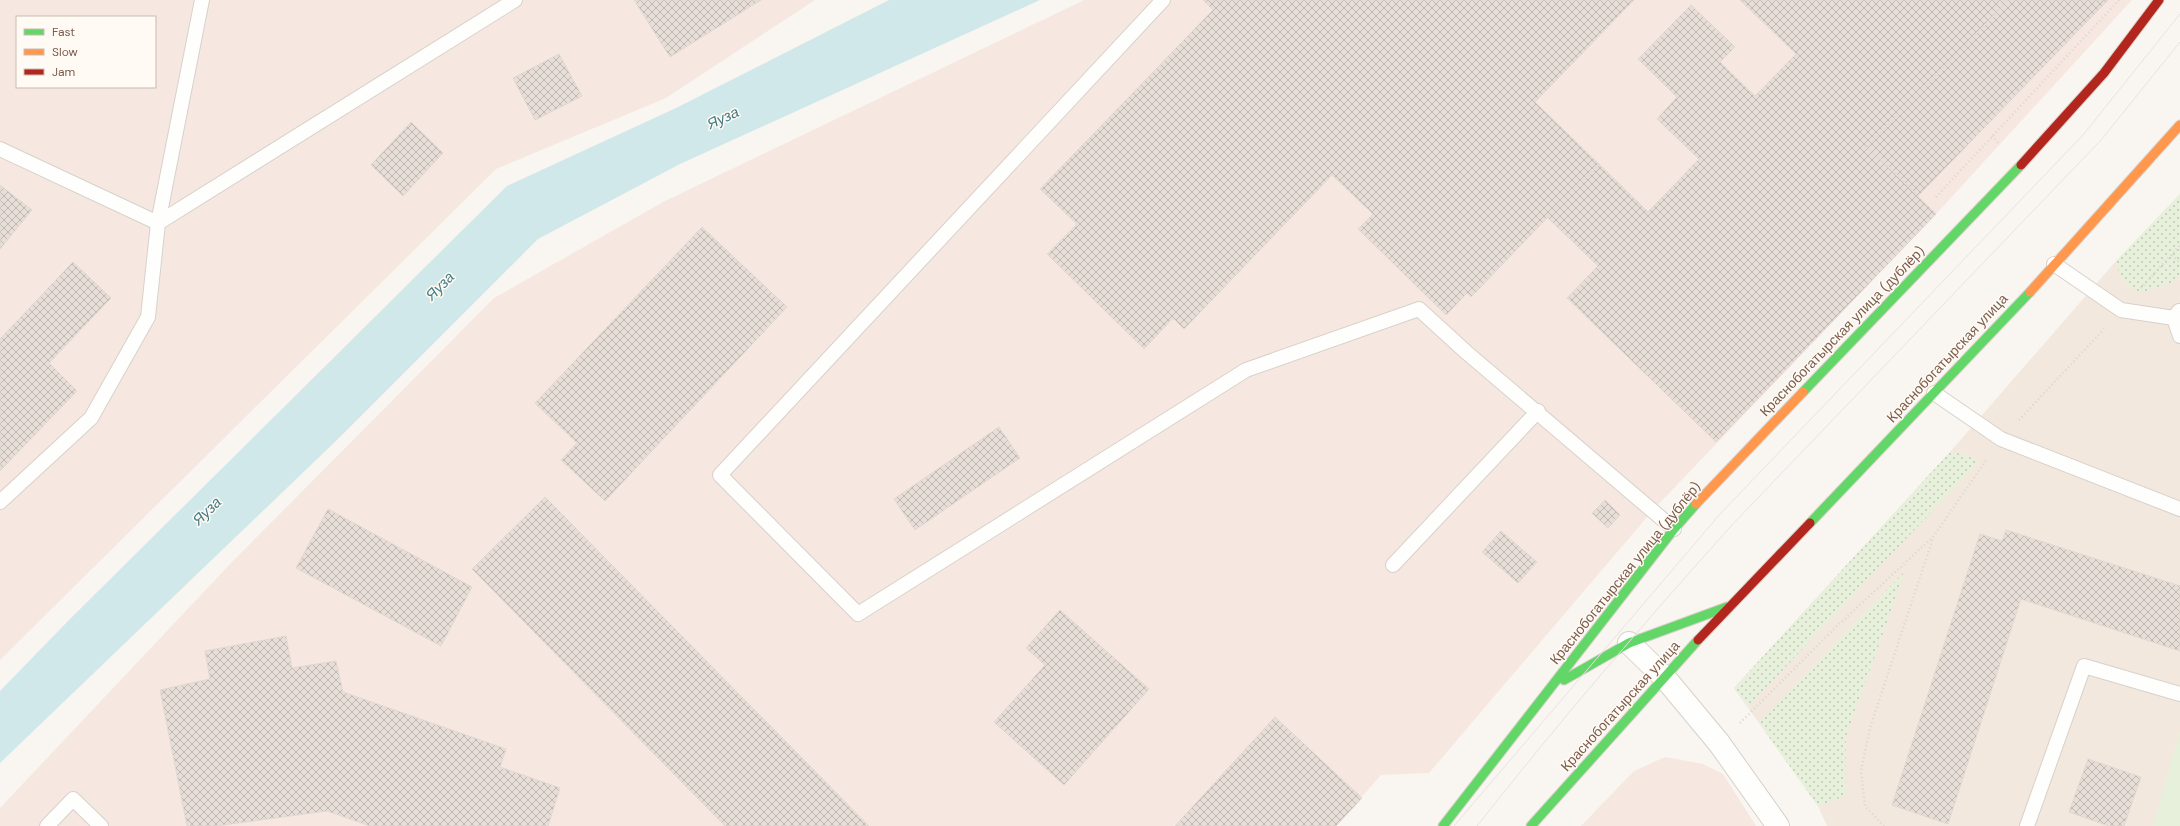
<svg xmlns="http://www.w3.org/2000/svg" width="2180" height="826" viewBox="0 0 2180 826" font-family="'DM Sans',sans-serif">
  <defs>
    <pattern id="grass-dots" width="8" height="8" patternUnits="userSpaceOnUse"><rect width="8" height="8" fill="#e7f0db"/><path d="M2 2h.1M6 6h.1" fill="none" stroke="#c0c6b4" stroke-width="1.8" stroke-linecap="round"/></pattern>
    <pattern id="building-cross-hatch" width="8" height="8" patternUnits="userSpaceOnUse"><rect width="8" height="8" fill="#e6ded7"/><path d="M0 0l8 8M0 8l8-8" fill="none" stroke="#bfb7b1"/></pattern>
  </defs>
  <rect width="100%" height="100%" fill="#f9f5f0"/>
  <polygon fill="#f2e8de" points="2180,194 2180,826 1827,826 1818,806 1734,688 1950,452 2116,261"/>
  <g fill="#f6e8e1" fill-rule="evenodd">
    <path d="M0 0H815L666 98 496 169 0 660ZM17 17H155V87H17Z"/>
    <polygon points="1084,0 2132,0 1936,214 1653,510 1429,773 1381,775 1336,826 0,826 0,808 231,563 494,298 663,202"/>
    <polygon points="1665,757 1703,764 1723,774 1756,826 1581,826 1634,771"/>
  </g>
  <g fill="url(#grass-dots)">
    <polygon points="2180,194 2180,276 2172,283 2139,293 2121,279 2116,261"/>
    <polygon points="1950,452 1963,454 1979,461 1748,707 1734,688"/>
    <polygon points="1905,571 1846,737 1845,796 1818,806 1759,723"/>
  </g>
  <polygon fill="#e7f0db" points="2180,729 2180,826 2153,826"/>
  <polygon fill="#d0e8ea" points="889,0 1040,0 680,164 538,239 338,439 0,763 0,691 69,620 507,186 676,108"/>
  <g fill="url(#building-cross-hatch)" stroke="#e2d8d2">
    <polygon points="634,0 761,0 670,57"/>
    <polygon points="1203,0 1634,0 1535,102 1599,164 1471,297 1467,293 1446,315 1358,229 1373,214 1332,175 1184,329 1173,318 1144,349 1047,254 1077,224 1040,189 1213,10"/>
    <polygon points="1740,0 2008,0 1867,147 1936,214 1716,442 1567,298 1598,266 1547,217 1599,164 1648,212 1699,159 1657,119 1677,97 1638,59 1691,5 1735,47 1720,62 1755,96 1796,54"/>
    <polygon points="2008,0 2108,0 1918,196 1867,147"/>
    <polygon points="559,54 582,96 535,120 513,78"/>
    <polygon points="411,122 443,153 403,196 371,165"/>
    <polygon points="0,185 32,210 0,249"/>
    <polygon points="702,227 787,307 605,501 561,460 577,443 535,403"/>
    <polygon points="73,262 111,298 49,363 77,391 0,471 0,339"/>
    <polygon points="999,427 1020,458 915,530 894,499"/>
    <polygon points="545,497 869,826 725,826 472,569"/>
    <polygon points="1605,500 1620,515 1608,528 1592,513"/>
    <polygon points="328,509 472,587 441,646 296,568"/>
    <polygon points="2006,530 2180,586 2180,651 2021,599 1948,824 1892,805 1980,534 2002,541"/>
    <polygon points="1501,531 1537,562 1518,583 1482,552"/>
    <polygon points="1060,610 1149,689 1064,785 994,722 1045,665 1026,648"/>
    <polygon points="286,636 292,668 336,661 343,692 506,749 500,767 560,788 548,826 370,826 327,811 216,826 187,826 160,690 210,679 205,651"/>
    <polygon points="1275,717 1362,798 1336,826 1175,826"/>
    <polygon points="2088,759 2141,777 2124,826 2109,826 2069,812"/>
  </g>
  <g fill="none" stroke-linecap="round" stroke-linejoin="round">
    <defs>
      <g id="lane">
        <polyline points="1163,0 720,475 858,614 1246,370 1419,309 1466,352 1674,529"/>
        <polyline points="0,149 158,223 515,0"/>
        <polyline points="2054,264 2121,310 2174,318"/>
        <polyline points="2179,311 2174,318 2180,336"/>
        <polyline points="1934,393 2001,439 2180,509"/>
        <polyline points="0,502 91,418 148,317 158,223 202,0"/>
        <polyline points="1393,565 1538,411"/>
        <polyline points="47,826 73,799 101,826"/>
        <polyline points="2027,826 2084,666 2180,694"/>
      </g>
      <polyline id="street" points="1629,643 1665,678 1719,743 1778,826"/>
      <g id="fast">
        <polyline points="1803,392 2021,165"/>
        <polyline points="1810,523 2030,292"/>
        <polyline points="1564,680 1629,643 1727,607"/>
        <polyline points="1443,826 1674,529 1696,504"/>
        <polyline points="1531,826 1698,640"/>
      </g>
      <g id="slow">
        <polyline points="2030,292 2180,125"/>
        <polyline points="1696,504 1803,392"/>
      </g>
      <g id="jam">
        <polyline points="2021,165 2104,73 2159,0"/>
        <polyline points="1698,640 1810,523"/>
      </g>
    </defs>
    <use href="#lane" stroke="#d7d1cb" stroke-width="16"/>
    <use href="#street" stroke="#d7d1cb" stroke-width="24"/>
    <use href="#fast" stroke="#d9d2cb" stroke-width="11"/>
    <use href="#slow" stroke="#d9d2cb" stroke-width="11"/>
    <use href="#jam" stroke="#d9d2cb" stroke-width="11"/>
    <g stroke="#dcd5d0" stroke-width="2.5" stroke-dasharray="1 3" stroke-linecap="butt">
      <polyline points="1992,136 2000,145"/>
      <polyline points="1936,197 2119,0"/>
      <polyline points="2172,255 2180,263"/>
      <polyline points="2141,288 2180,245"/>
      <polyline points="2019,420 2104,329"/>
      <polyline points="1740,723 1835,628 1933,537 1987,459"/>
      <polyline points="1884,826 1865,806 1861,771 1870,728 1933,538"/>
    </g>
    <use href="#lane" stroke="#fefefd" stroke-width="14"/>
    <use href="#street" stroke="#fefefd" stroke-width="22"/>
    <use href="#fast" stroke="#63d668" stroke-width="9"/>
    <use href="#slow" stroke="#ff974d" stroke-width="9"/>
    <use href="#jam" stroke="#b3261e" stroke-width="9"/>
    <g stroke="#e6e3e7" stroke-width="1">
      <polyline points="1454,826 1720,514 2083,135 2180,14"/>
      <path d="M1477 826C1558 723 1644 623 1731 526L2102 139 2180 42"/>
    </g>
  </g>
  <g text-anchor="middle" stroke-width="3" stroke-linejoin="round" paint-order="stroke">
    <g font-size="14" fill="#7a5c4d" stroke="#fffaf3">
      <text transform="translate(1842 331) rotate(-46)" y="5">Краснобогатырская улица (дублёр)</text>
      <text transform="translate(1947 358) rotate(-47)" y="5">Краснобогатырская улица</text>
      <text transform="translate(1625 573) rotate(-51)" y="5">Краснобогатырская улица (дублёр)</text>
      <text transform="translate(1620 706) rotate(-48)" y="5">Краснобогатырская улица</text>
    </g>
    <g font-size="15" font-style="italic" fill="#437c86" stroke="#fffaf3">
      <text transform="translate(723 118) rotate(-25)" y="5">Яуза</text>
      <text transform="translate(440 286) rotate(-45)" y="5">Яуза</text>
      <text transform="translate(207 511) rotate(-44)" y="5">Яуза</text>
    </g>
  </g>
  <rect x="16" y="16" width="140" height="72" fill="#fffaf3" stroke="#cabbb1"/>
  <rect x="24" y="29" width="20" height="6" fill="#63d668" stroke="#cabbb1"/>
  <text x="52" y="36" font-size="12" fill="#7a5c4d">Fast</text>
  <rect x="24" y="49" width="20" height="6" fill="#ff974d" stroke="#cabbb1"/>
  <text x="52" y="56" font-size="12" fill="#7a5c4d">Slow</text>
  <rect x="24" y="69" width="20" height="6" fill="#b3261e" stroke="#cabbb1"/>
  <text x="52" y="76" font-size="12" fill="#7a5c4d">Jam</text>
</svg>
